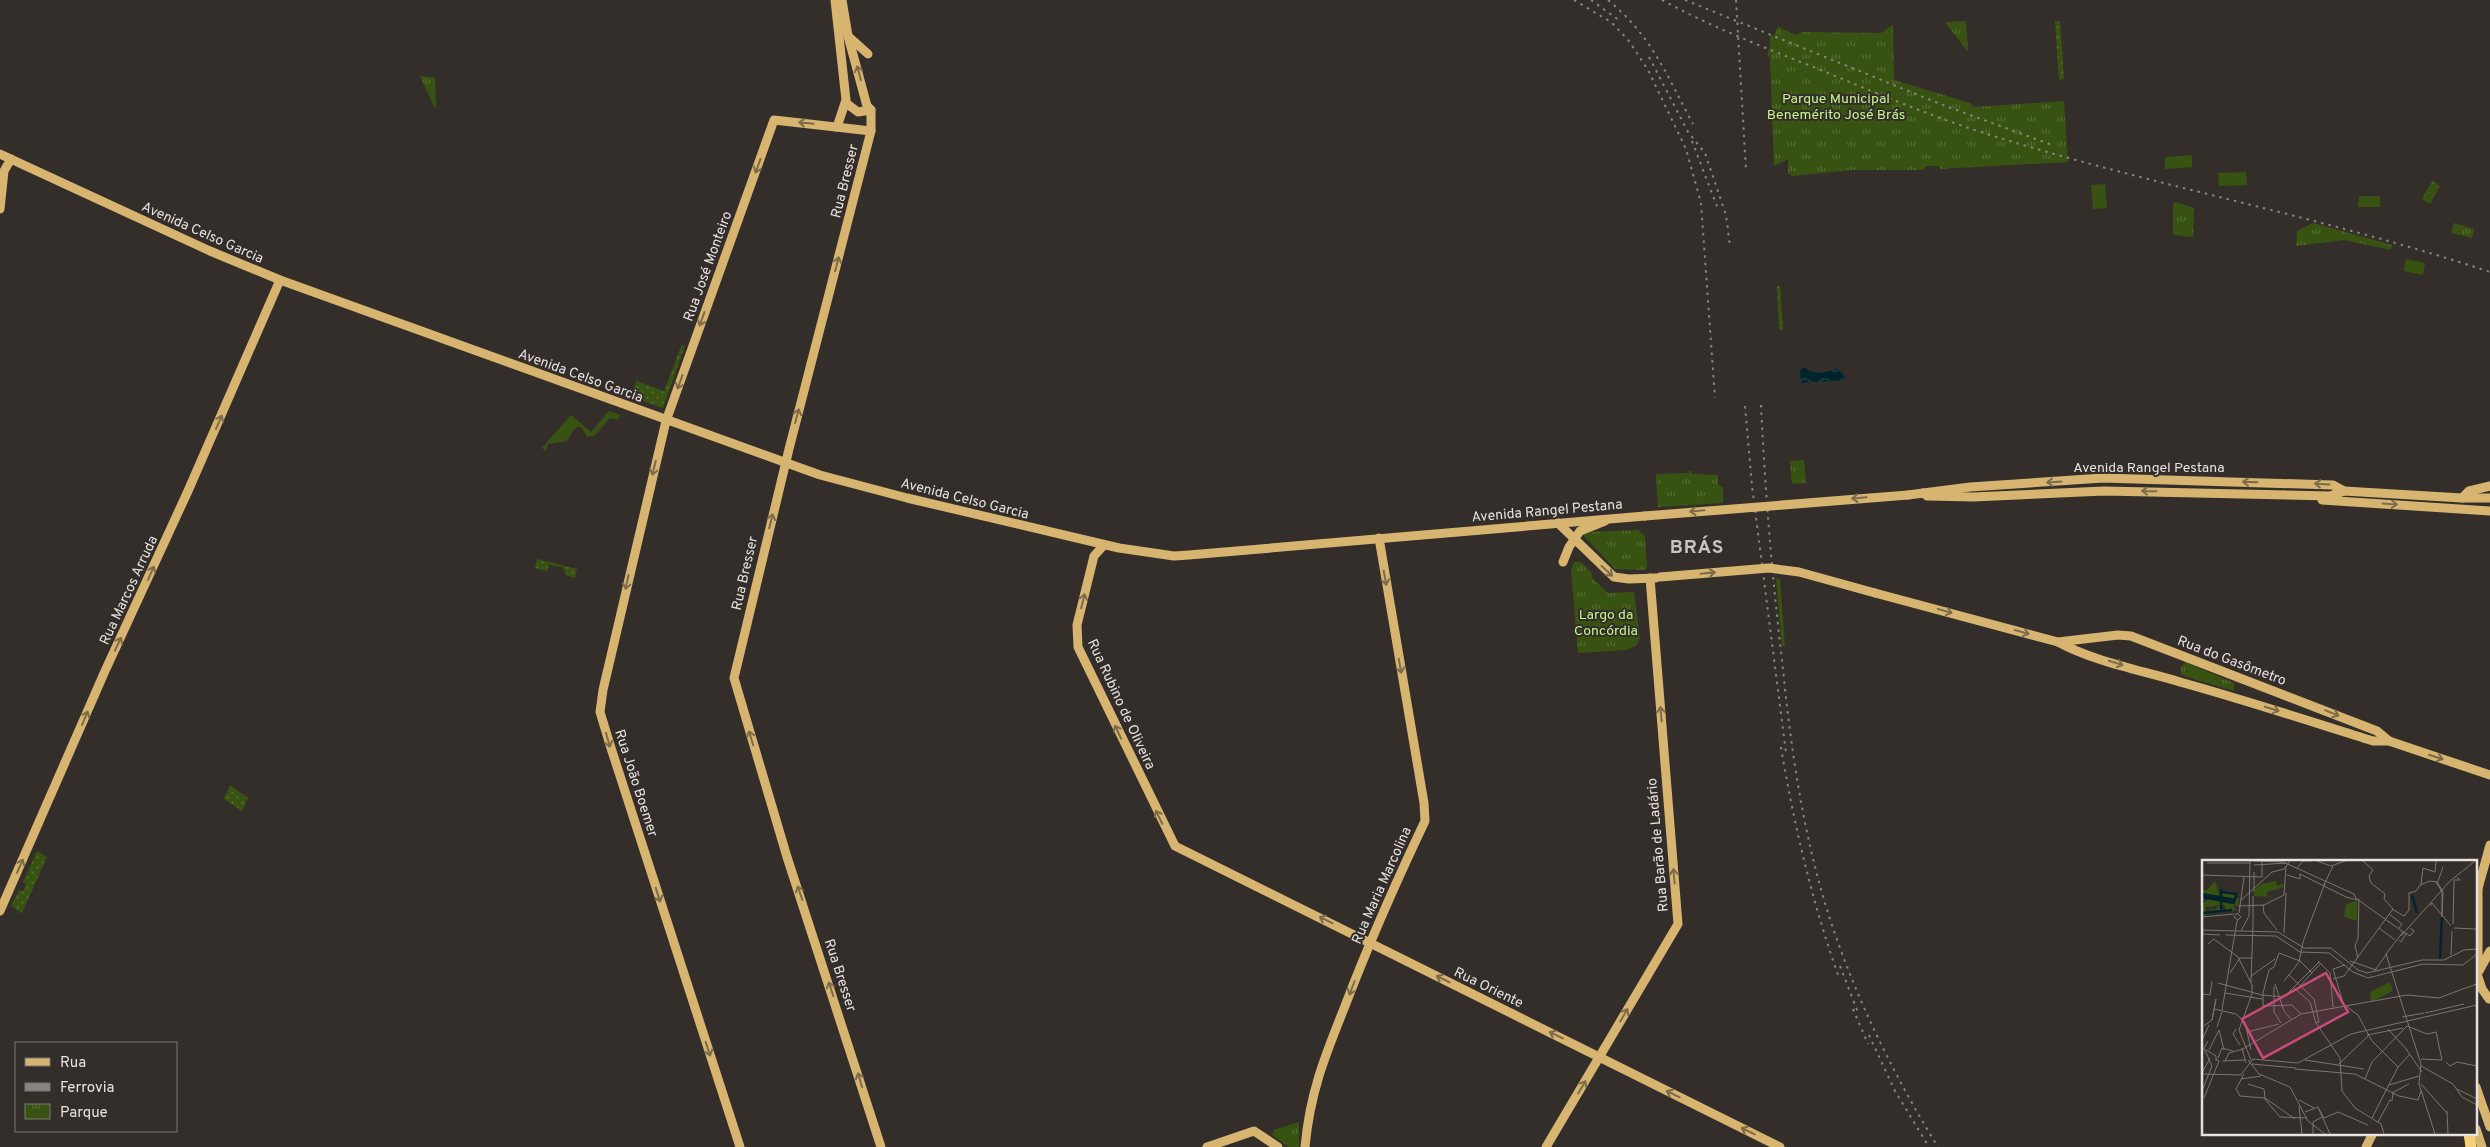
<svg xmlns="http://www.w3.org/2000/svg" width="2490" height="1147" viewBox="0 0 2490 1147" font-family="Overpass,sans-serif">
  <defs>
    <pattern id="park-tufts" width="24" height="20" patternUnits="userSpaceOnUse" patternTransform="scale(1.25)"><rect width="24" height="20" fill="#385311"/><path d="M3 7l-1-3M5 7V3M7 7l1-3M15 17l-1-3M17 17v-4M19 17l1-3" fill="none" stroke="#556b33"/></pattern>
    <pattern id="garden-dots" width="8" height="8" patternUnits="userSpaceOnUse" patternTransform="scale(1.25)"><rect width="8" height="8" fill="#385311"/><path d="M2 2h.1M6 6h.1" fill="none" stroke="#556b33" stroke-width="1.8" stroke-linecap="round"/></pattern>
    <pattern id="water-waves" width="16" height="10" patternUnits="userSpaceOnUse" patternTransform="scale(1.25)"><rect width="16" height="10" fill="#00242d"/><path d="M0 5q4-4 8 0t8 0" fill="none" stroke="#25444b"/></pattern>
  </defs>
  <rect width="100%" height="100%" fill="#342e2b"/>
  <g fill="#385311">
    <polygon points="2192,155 2192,167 2165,169 2165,157"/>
    <polygon points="2246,172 2247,185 2219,186 2218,173"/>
    <polygon points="2105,184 2107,208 2093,209 2091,185"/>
    <polygon points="2359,196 2380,196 2380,207 2358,207"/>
    <polygon points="2406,259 2425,263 2423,275 2404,271"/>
    <polygon points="609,411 620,415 618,420 610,418 594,436 587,437 582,428 578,427 574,429 567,441 548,444 546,451 542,448 571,415 591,432"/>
    <polygon points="1776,578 1780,579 1785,646 1782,646"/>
  </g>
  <g fill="url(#park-tufts)">
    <polygon points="1966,21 1968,52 1945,22"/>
    <polygon points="1893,25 1894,80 1970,103 1974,107 2064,101 2068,162 1940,169 1939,166 1926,166 1923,170 1852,170 1792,176 1788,173 1788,159 1774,166 1770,57 1767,55 1770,47 1770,34 1774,36 1778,27 1796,35 1802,32 1881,33"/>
    <polygon points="420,76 435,78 436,108 434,106"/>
    <polygon points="2432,181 2440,186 2430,204 2422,199"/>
    <polygon points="2175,202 2194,208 2193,237 2173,235 2173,205"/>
    <polygon points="2313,223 2392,245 2391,250 2344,240 2296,246 2297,231"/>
    <polygon points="2454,223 2474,229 2472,238 2451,233"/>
    <polygon points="1804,460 1806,483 1792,484 1790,461"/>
    <polygon points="1689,471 1691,471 1692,474 1718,475 1718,484 1723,488 1723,503 1658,507 1656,474 1689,473"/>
    <polygon points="1638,530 1645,536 1647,567 1644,570 1615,569 1583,535 1585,532"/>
    <polygon points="1574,562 1581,562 1592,573 1592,578 1608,593 1634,592 1640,638 1636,646 1626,650 1578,653 1571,569"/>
    <polygon points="2185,662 2234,683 2234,691 2181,675 2181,668"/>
    <polygon points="1299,1122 1299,1147 1289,1147 1272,1135 1274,1130"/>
  </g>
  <g fill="url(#garden-dots)">
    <polygon points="2055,21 2060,21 2064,79 2059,80"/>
    <polygon points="1777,286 1780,286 1783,330 1779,330"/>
    <polygon points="682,344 685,346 663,408 631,397 636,381 664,391"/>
    <polygon points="537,559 577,569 575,578 565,575 565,571 562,567 549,565 547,571 535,568"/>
    <polygon points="230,785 248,798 242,811 224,799"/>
    <polygon points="37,851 47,857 22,913 11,906 19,890 23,891 26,884 23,882"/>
  </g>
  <path fill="url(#water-waves)" d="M1803 366C1814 377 1826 372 1838 368L1847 380 1801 383 1800 372Z"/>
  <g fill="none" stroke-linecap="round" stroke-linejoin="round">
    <g stroke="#d7b571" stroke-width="9">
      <polyline points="835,0 846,100 837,127"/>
      <polyline points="842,0 848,36 867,106 871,110 871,131 789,449 734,678 787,857 881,1147"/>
      <polyline points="848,36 868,54"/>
      <polyline points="846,103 858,112 871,110"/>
      <polyline points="0,154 210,251 280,280 820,475 907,498 1119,548 1174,556 1189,555 1645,516"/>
      <polyline points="0,209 4,171 11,159"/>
      <polyline points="1923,493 1927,496 1973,497 2104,491 2330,496 2344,491 2462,498 2490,498"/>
      <polyline points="1908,495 1970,487 2103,478 2333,485 2344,491"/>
      <polyline points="2462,498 2469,491 2490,486"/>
      <polyline points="2322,500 2490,511"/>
      <polyline points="1558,523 1614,577 1629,579 1656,578"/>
      <polyline points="1104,545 1094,556 1077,625 1078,647 1175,846 1780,1147"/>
      <polyline points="1563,562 1569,547 1580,531 1605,521"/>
      <path d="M1875 593 2058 642C2095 662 2140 670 2180 682 2245 700 2309 721 2373 741H2389L2490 775"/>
      <polyline points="2058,642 2118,635 2131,636 2377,731 2389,741"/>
      <polyline points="2477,892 2490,845"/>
      <polyline points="0,911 105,671 188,491 280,280"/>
      <polyline points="2476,971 2478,967 2478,888"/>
      <polyline points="2479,971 2490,951"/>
      <polyline points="2477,974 2482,989 2489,999"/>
      <polyline points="2476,1087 2490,1127"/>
      <polyline points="2476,1129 2482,1147"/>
      <polyline points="740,1147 611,748 600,712 603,690 666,421 774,120 871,131"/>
      <polyline points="1207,1147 1254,1131 1278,1147"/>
      <path d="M1305 1147C1310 1092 1325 1056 1345 1006 1369 943 1396 882 1425 821L1424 803 1379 538"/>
      <polyline points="1546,1147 1678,924 1650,578"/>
      <polyline points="2366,1147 2373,1133"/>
    </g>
    <polyline stroke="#f8cf7b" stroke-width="11" points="2469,1133 2471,1147"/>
    <g stroke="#898481" stroke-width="2" stroke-dasharray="2.5 5" stroke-linecap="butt">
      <polyline points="1574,0 1611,22 1629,41 1648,70 1686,149 1701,203 1715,398"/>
      <polyline points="1591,0 1620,21"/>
      <path d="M1608 0C1652 36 1667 76 1693 124"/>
      <path d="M1662 0C1710 26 1760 46 1811 66 1869 90 1927 115 1987 134 2153 186 2325 217 2490 272"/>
      <polyline points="1685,0 1943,105 2052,145"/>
      <polyline points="1736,0 1746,170"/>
      <polyline points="1649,57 1688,132 1705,153 1726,215 1730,246"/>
      <polyline points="1692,141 1718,209"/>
      <path d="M1761 405C1765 490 1772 576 1782 660 1791 751 1804 844 1834 931 1860 1007 1896 1079 1938 1147"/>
      <polyline points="1745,406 1752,486 1786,753"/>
      <path d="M1781 747C1794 825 1812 901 1838 975"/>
      <polyline points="1840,966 1859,1015"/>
      <polyline points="1853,1009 1868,1044"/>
      <polyline points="1869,1035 1895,1091 1929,1147"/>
    </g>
    <g stroke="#d7b571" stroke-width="9">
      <polyline points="1645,516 1908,495"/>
      <polyline points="1660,577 1769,568 1799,572 1875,593"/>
    </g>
  </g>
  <defs><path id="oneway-shaft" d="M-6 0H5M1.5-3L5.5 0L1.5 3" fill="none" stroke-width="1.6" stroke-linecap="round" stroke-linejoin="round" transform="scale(1.25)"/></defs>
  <g stroke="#7d6b4a">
    <use href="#oneway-shaft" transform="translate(859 73) rotate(-105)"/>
    <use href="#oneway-shaft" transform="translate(806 123) rotate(-174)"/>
    <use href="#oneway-shaft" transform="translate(758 166) rotate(110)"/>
    <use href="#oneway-shaft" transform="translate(837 264) rotate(-75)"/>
    <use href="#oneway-shaft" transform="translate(702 319) rotate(110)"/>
    <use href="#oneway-shaft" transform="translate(680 382) rotate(110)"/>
    <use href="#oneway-shaft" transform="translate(797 416) rotate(-75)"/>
    <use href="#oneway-shaft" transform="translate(219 422) rotate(-66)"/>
    <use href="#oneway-shaft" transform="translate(654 468) rotate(104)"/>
    <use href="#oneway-shaft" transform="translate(2054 482) rotate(176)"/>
    <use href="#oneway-shaft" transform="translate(2250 482) rotate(-178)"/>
    <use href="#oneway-shaft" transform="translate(2322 484) rotate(-177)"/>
    <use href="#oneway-shaft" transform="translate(2149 491) rotate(-179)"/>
    <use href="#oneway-shaft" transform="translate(1859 498) rotate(175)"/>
    <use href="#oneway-shaft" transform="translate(2390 504) rotate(4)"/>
    <use href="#oneway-shaft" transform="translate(1697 511) rotate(175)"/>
    <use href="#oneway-shaft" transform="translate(771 521) rotate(-76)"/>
    <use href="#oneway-shaft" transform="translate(1607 571) rotate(43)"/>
    <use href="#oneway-shaft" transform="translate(151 573) rotate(-66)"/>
    <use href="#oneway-shaft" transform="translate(1708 573) rotate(-6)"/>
    <use href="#oneway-shaft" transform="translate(1385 578) rotate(80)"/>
    <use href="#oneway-shaft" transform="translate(627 582) rotate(103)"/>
    <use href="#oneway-shaft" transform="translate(1083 601) rotate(-76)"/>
    <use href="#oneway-shaft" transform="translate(1945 611) rotate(15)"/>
    <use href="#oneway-shaft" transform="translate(2022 632) rotate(15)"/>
    <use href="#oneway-shaft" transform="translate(118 644) rotate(-65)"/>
    <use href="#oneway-shaft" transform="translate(2116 663) rotate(17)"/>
    <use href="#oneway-shaft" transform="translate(1400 666) rotate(80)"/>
    <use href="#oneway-shaft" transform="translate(2272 709) rotate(17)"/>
    <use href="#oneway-shaft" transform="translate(2332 713) rotate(22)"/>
    <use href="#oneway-shaft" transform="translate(1661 714) rotate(-95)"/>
    <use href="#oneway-shaft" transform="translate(85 718) rotate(-67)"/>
    <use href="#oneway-shaft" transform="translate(1118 732) rotate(-115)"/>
    <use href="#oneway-shaft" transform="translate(751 738) rotate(-107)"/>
    <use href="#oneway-shaft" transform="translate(608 740) rotate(74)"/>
    <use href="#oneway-shaft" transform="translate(2436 757) rotate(18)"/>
    <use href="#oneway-shaft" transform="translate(1159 817) rotate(-116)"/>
    <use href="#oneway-shaft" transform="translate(20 866) rotate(-66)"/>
    <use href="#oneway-shaft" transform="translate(1674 876) rotate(-95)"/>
    <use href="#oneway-shaft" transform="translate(800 893) rotate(-109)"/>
    <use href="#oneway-shaft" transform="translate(658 895) rotate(72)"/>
    <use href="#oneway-shaft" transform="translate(1326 920) rotate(-153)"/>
    <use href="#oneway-shaft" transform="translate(1443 979) rotate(-154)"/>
    <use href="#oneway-shaft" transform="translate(1352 988) rotate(111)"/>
    <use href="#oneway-shaft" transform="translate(831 989) rotate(-108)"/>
    <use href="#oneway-shaft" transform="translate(1624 1015) rotate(-60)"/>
    <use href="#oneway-shaft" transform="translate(1556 1035) rotate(-154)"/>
    <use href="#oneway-shaft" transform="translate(708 1049) rotate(72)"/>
    <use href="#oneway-shaft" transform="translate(860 1080) rotate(-107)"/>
    <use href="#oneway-shaft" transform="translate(1582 1087) rotate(-59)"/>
    <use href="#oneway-shaft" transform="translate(1673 1094) rotate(-154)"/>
    <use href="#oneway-shaft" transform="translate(1748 1131) rotate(-154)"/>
  </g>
  <g text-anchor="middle" stroke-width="4" stroke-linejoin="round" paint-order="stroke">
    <g font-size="14" fill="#c4f58d" stroke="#342e2b">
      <text x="1836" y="103">Parque Municipal<tspan x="1836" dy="16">Benemérito José Brás</tspan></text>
      <text x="1606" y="619">Largo da<tspan x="1606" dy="16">Concórdia</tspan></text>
    </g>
    <g font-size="14" fill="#e6e2e0" stroke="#342e2b">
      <text transform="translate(844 181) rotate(-76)" y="5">Rua Bresser</text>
      <text transform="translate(203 232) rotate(24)" y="5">Avenida Celso Garcia</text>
      <text transform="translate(707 266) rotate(-70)" y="5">Rua José Monteiro</text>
      <text transform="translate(581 375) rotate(20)" y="5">Avenida Celso Garcia</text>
      <text x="2149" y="472">Avenida Rangel Pestana</text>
      <text transform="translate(965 498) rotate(14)" y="5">Avenida Celso Garcia</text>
      <text transform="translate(1547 510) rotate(-5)" y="5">Avenida Rangel Pestana</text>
      <text transform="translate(744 573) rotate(-77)" y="5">Rua Bresser</text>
      <text transform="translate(128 590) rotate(-65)" y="5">Rua Marcos Arruda</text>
      <text transform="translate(2232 660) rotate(21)" y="5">Rua do Gasômetro</text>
      <text transform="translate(1122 704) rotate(65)" y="5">Rua Rubino de Oliveira</text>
      <text transform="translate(637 783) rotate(72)" y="5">Rua João Boemer</text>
      <text transform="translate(1657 845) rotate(-95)" y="5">Rua Barão de Ladário</text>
      <text transform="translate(1381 885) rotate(-66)" y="5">Rua Maria Marcolina</text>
      <text transform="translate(841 975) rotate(72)" y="5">Rua Bresser</text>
      <text transform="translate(1489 987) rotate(26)" y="5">Rua Oriente</text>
    </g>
    <g font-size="19" font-weight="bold" letter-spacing="1" fill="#ccc4c1" stroke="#342e2b">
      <text x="1697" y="553">BRÁS</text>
    </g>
  </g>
  <g transform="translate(2202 860)">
    <rect width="275" height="275" fill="#342e2b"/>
    <path d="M19 32 33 34V39L37 38 36 45 31 46 34 50 24 52 23 45H19L18 50H22L21 51 19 52 13 50 17 45 11 46 3 47 4 52 12 49 13 51 1 56 3 52H0V44L6 40 0 36 33 43 34 40 19 37Z" fill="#385311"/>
    <path d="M13 21 18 37 0 34V30H5Z" fill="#385311"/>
    <path d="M74 21 75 26 81 24 82 27 65 32V36L72 37 52 36V30L59 24ZM154 41 155 42V61L142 57 144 44ZM188 122 191 131 169 142 168 132Z" fill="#385311"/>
    <path fill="none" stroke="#00242d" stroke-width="2.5" d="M19 32 34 34 33 40H30L33 43M0 34 34 40 0 36M210 35 215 53M0 37 32 43M19 49V29M0 53 30 50M238 99 240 56"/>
    <path fill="none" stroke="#7b7673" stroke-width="1" d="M51 1 81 2 152 34 155 40M115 1 129 6 143 1M5 3H49M52 5 85 3M95 8 101 1H110M221 8 233 12 234 1M98 14 144 37 156 40M0 15 60 17V1M85 15 98 19V14M219 24 221 8M235 24 241 7M122 25 131 6M218 25 228 21 235 22 237 25 241 32 240 57V32L234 22M52 31V12M155 39 204 74 199 82 197 80M38 41 70 12 82 9 88 1M61 45 62 53 75 70M36 46 62 45 82 35 84 6M228 46 230 43 249 66M190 49 202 56 207 50V33L214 31 219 24M37 53 42 17M187 54 200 64 197 68M0 57 32 54M275 57V73M51 63V36M251 64 252 20H258L255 17M177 68 193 80M252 68 274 69M0 70 76 72 102 88H129L156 110 165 113 220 100H242L262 90 275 89M39 71 47 56 48 1M201 72 184 94 219 204 217 224 233 274M82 73 84 33M204 73 208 76 212 71 208 68M0 74 18 75M24 75 74 76 98 92 127 93 151 112 166 118 221 104 261 105 275 94M199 76 248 21 273 1M6 84 12 79 36 97 50 125V134L37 170 49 200M249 95 250 71M156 98 153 86 156 78 157 39M116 101 128 113 131 147M148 101 177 111M172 112 185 93M28 113 38 98H50M87 115 112 139 117 162 114 163M49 116 73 99M131 119 142 116 191 49 182 39 183 34 169 23 167 16 171 10 161 1M82 121 97 102 101 82 123 23M49 122 51 63M16 123 60 135 82 137 117 102M73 124 82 151 89 159M72 127V152L79 163M91 127 108 142 114 163 138 198 140 231 153 248 179 264 182 274M97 127 118 104M258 130 275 124M23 133 60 139M0 134 8 135 10 121M142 146 131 109 143 105M144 146 156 155 170 181 196 207M12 149 34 154 43 162 49 190M20 150 35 61 39 57 35 53 32 57 36 60M223 153 262 144M99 154 90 145 61 146V133L67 110 72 107 77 93 98 101 110 113M200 157 222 153M2 166 3 165 6 163 10 160 14 139 10 160M15 167 20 152M34 169 31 174 38 185M186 169 206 191M45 172 77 164M165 175 201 168M0 180 7 165M40 188 44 203M204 189 220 212M4 190 14 196V201M7 190 17 170 22 190M16 198 20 188 31 191M219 199 240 200M46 200 57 214 88 227 106 261 123 274M103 200 162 209M21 201 43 200M23 201 27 193 41 189 99 154 205 135 237 138 258 130M244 202 248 206 255 202 275 206M50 204 94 208M137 204 167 175M219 206 251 224 260 237 275 245M93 209 153 214 197 236 216 240 219 231M0 213 8 198M0 214 39 215 51 199 96 203 149 174 275 145M39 219 59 216M163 219 170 202 205 166 225 174 234 172 240 200M46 224 62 229 63 238 93 259M219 224 245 253M187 225 217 216M34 229 38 236 62 238 78 257 105 258M34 229 42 214M255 229 275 239M0 231 10 206 2 188 6 181M190 233 207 224M2 238 17 201 14 199M97 240 112 248M97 246 100 274M117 249 122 258 136 252 166 265M245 251 246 274M103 252 116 247 128 274M170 258 196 207 208 194M176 262 188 240 190 241 191 232M111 274V262L120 257"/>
    <path fill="#cb4a7c" fill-opacity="0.15" stroke="#cb4a7c" stroke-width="2.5" d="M124 113 146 152 61 198 40 159Z"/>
    <rect width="275" height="275" fill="none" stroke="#e6e2e0" stroke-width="2.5"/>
  </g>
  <rect x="15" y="1042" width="162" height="90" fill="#342e2b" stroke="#7b7673"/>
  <rect x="25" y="1058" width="25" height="8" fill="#d7b571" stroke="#7b7673"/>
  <text x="60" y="1067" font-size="15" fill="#e6e2e0">Rua</text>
  <rect x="25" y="1083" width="25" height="8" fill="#898481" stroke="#7b7673"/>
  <text x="60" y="1092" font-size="15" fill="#e6e2e0">Ferrovia</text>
  <rect x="25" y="1104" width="25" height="15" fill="url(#park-tufts)" stroke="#7b7673"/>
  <text x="60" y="1117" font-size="15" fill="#e6e2e0">Parque</text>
</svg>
